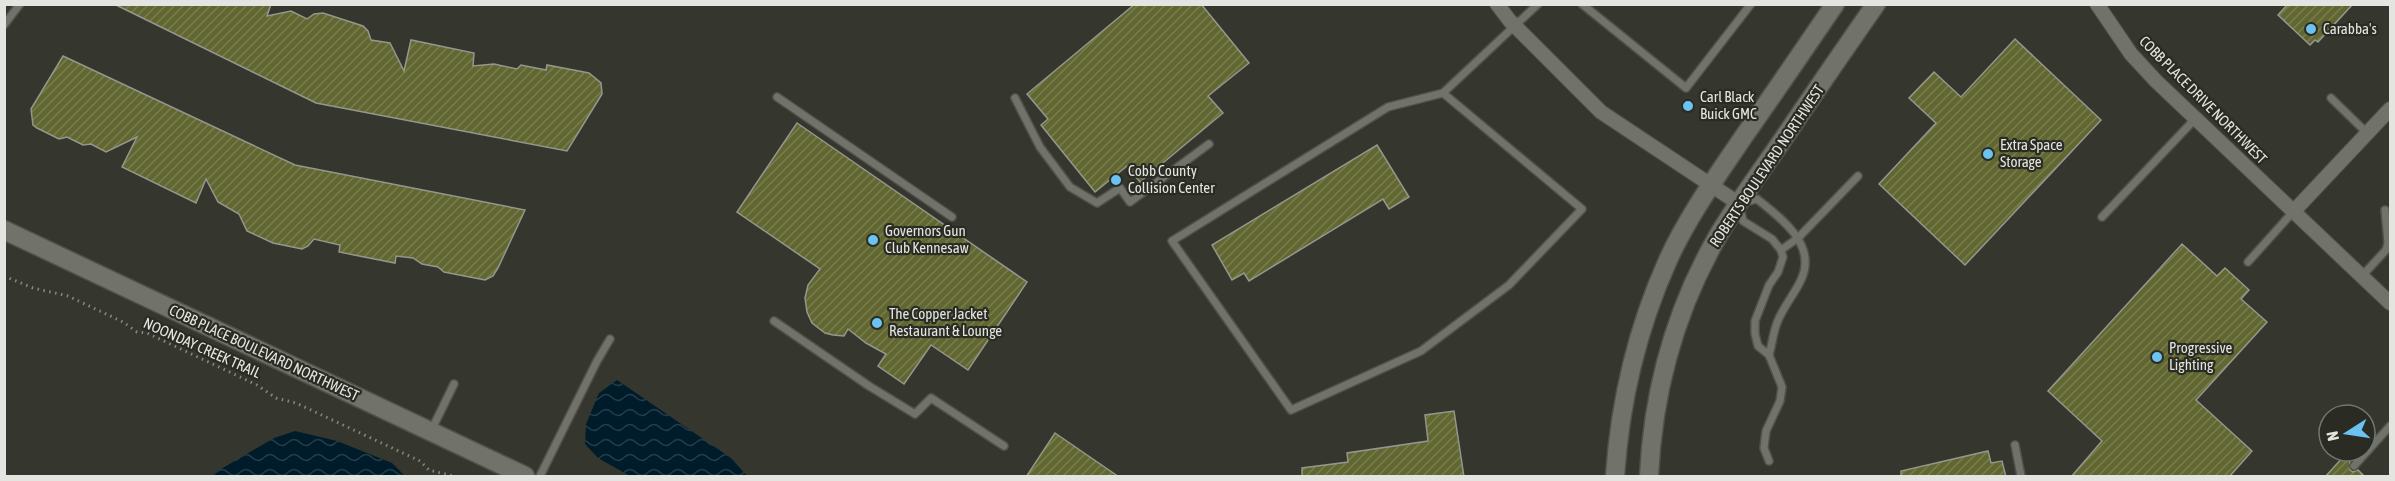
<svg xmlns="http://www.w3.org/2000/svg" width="2395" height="481" viewBox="0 0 2395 481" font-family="'Asap Condensed',sans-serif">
  <defs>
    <pattern id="water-waves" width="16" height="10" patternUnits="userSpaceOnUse" patternTransform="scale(1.5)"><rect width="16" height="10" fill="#001c2a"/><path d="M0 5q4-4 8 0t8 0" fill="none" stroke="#253d49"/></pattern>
    <pattern id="building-hatch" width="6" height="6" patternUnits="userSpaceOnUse" patternTransform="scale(1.5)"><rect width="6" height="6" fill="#626732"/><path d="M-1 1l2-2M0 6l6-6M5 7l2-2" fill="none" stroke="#787d4f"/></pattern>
  </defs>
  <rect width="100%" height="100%" fill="#35362d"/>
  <g fill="url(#water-waves)">
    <polygon points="617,380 731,458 747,476 630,476 598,458 585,444 586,424 599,393"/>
    <polygon points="295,431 337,441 392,463 405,476 209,476 274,438"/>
  </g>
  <g fill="url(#building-hatch)" stroke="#95978d" stroke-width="1.5">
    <polygon points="114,4 271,4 267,16 291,11 307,19 314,14 323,13 363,26 368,31 371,40 390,43 404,71 411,40 474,53 473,66 494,64 517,69 521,65 546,70 547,65 589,73 601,83 602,94 567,151 316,103"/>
    <polygon points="1135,4 1201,4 1249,63 1208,96 1223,113 1140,182 1127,166 1095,192 1041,125 1048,119 1027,94"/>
    <polygon points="2288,4 2353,4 2318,42 2315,40 2310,45 2278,15"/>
    <polygon points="2015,39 2101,120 1965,265 1879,184 1936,123 1909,98 1934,72 1961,97"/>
    <polygon points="63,56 295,165 525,210 498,268 493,276 485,280 444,272 438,267 422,264 413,258 396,256 395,263 339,252 340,245 314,239 308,246 302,249 273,243 247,231 239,214 218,202 206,179 196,203 122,167 137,137 106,152 91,144 83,145 67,137 59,139 37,128 33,125 31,109"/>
    <polygon points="797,123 1027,282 968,370 931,345 904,384 878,366 886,354 866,343 848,329 844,336 833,335 825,333 812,323 807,312 805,298 808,285 820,269 737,212"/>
    <polygon points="1377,145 1409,197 1389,209 1383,199 1249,281 1244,273 1232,280 1212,245"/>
    <polygon points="2182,244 2217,276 2225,268 2249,290 2241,299 2267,322 2196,400 2252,451 2229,477 2071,477 2102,441 2048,391"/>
    <polygon points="1454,411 1464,477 1302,477 1302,468 1348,462 1347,453 1428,441 1425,415"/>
    <polygon points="1055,433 1119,477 1026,477"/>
    <polygon points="1988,451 1991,463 2002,461 2006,477 1901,477 1901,471"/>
    <polygon points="2344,456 2350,462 2350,470 2353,472 2358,470 2365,477 2325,477"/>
  </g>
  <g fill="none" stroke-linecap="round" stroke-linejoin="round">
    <defs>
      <g id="service">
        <polyline points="1582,4 1686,88 1751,4"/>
        <polyline points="4,25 20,4"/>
        <polyline points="1443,93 1388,107 1172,241 1291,410 1421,351 1509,285 1582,209 1443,93 1538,4"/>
        <polyline points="777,97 952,217"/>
        <polyline points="1015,98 1040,147 1070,187 1097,203 1120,188 1130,202 1209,144"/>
        <polyline points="2331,98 2367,133"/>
        <path d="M1745 202 1757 199C1782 219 1819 246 1800 282 1793 296 1782 309 1777 323 1773 333 1772 345 1769 355"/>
        <polyline points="1740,208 1743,221 1772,239 1781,250 1783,257 1778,272 1769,285 1755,321 1755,334 1758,346 1769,355 1782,387 1780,401 1766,431 1764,448 1769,461"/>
        <polyline points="2102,217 2195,119"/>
        <polyline points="1781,250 1798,238 1858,176"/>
        <polyline points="2248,262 2293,212"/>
        <polyline points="2362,276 2386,250 2388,243 2385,210"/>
        <polyline points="774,321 869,386 915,414 931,398 1004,446"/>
        <polyline points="431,431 454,384"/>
        <polyline points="2015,445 2021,476"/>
        <polyline points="2354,466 2390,426"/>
        <polyline points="540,476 597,361 610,339"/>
      </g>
      <g id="minor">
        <polyline points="1497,4 1510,21 1601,112 1738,203"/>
        <polyline points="2097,4 2131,54 2156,81 2390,303"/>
        <polyline points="2293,212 2390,109"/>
      </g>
      <g id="tertiary">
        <polyline points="4,230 525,476"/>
        <path d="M1615 476C1620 402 1637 329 1668 260 1688 216 1717 176 1744 136 1775 92 1805 48 1835 4"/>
        <path d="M1649 476C1653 391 1676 308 1719 234 1740 199 1765 166 1788 132 1817 89 1846 47 1876 4"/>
      </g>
    </defs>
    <use href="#service" stroke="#50514b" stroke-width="10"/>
    <use href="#minor" stroke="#50514b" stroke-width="16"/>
    <use href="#tertiary" stroke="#50514b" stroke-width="21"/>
    <polyline stroke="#878881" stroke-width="3" stroke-dasharray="1.5 4.5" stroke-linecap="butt" points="4,276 33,288 68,296 123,322 137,332 147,333 257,385 276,398 296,403 420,461 429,470 453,476"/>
    <use href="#service" stroke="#717269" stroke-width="7"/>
    <use href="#minor" stroke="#717269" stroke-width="14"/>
    <use href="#tertiary" stroke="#717269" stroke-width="18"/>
  </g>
  <g fill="#6cc3f2" stroke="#2a2c24" stroke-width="2">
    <circle cx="2311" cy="29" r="6"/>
    <circle cx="1688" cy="106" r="6"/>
    <circle cx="1988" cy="154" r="6"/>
    <circle cx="1116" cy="180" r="6"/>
    <circle cx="873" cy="240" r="6"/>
    <circle cx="877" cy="323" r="6"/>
    <circle cx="2157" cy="357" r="6"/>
  </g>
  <g text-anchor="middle" stroke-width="4.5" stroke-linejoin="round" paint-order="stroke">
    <g font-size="15" fill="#e4e5e0" stroke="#2a2c24" text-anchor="start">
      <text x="2323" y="34">Carabba's</text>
      <text x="1700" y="102">Carl Black<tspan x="1700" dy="17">Buick GMC</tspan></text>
      <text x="2000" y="150">Extra Space<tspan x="2000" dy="17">Storage</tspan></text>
      <text x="1128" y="176">Cobb County<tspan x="1128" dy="17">Collision Center</tspan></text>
      <text x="885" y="236">Governors Gun<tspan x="885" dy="17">Club Kennesaw</tspan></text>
      <text x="889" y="319">The Copper Jacket<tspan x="889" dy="17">Restaurant &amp; Lounge</tspan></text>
      <text x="2169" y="353">Progressive<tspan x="2169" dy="17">Lighting</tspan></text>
    </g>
    <g font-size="15" fill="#e4e5e0" stroke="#2a2c24">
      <text transform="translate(2203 100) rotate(45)" y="5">COBB PLACE DRIVE NORTHWEST</text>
      <text transform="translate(1767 166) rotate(-56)" y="5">ROBERTS BOULEVARD NORTHWEST</text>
      <text transform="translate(202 348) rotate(24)" y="5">NOONDAY CREEK TRAIL</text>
      <text transform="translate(264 353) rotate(25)" y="5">COBB PLACE BOULEVARD NORTHWEST</text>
    </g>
  </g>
  <rect width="2395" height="481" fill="none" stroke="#e4e5e0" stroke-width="12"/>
  <g transform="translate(2347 433) rotate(258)"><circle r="28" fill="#2a2c24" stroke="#74766f" stroke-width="1.5"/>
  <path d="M0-4.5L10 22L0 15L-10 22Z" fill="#6cc3f2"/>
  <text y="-9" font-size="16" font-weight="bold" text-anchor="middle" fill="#e4e5e0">N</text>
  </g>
</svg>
